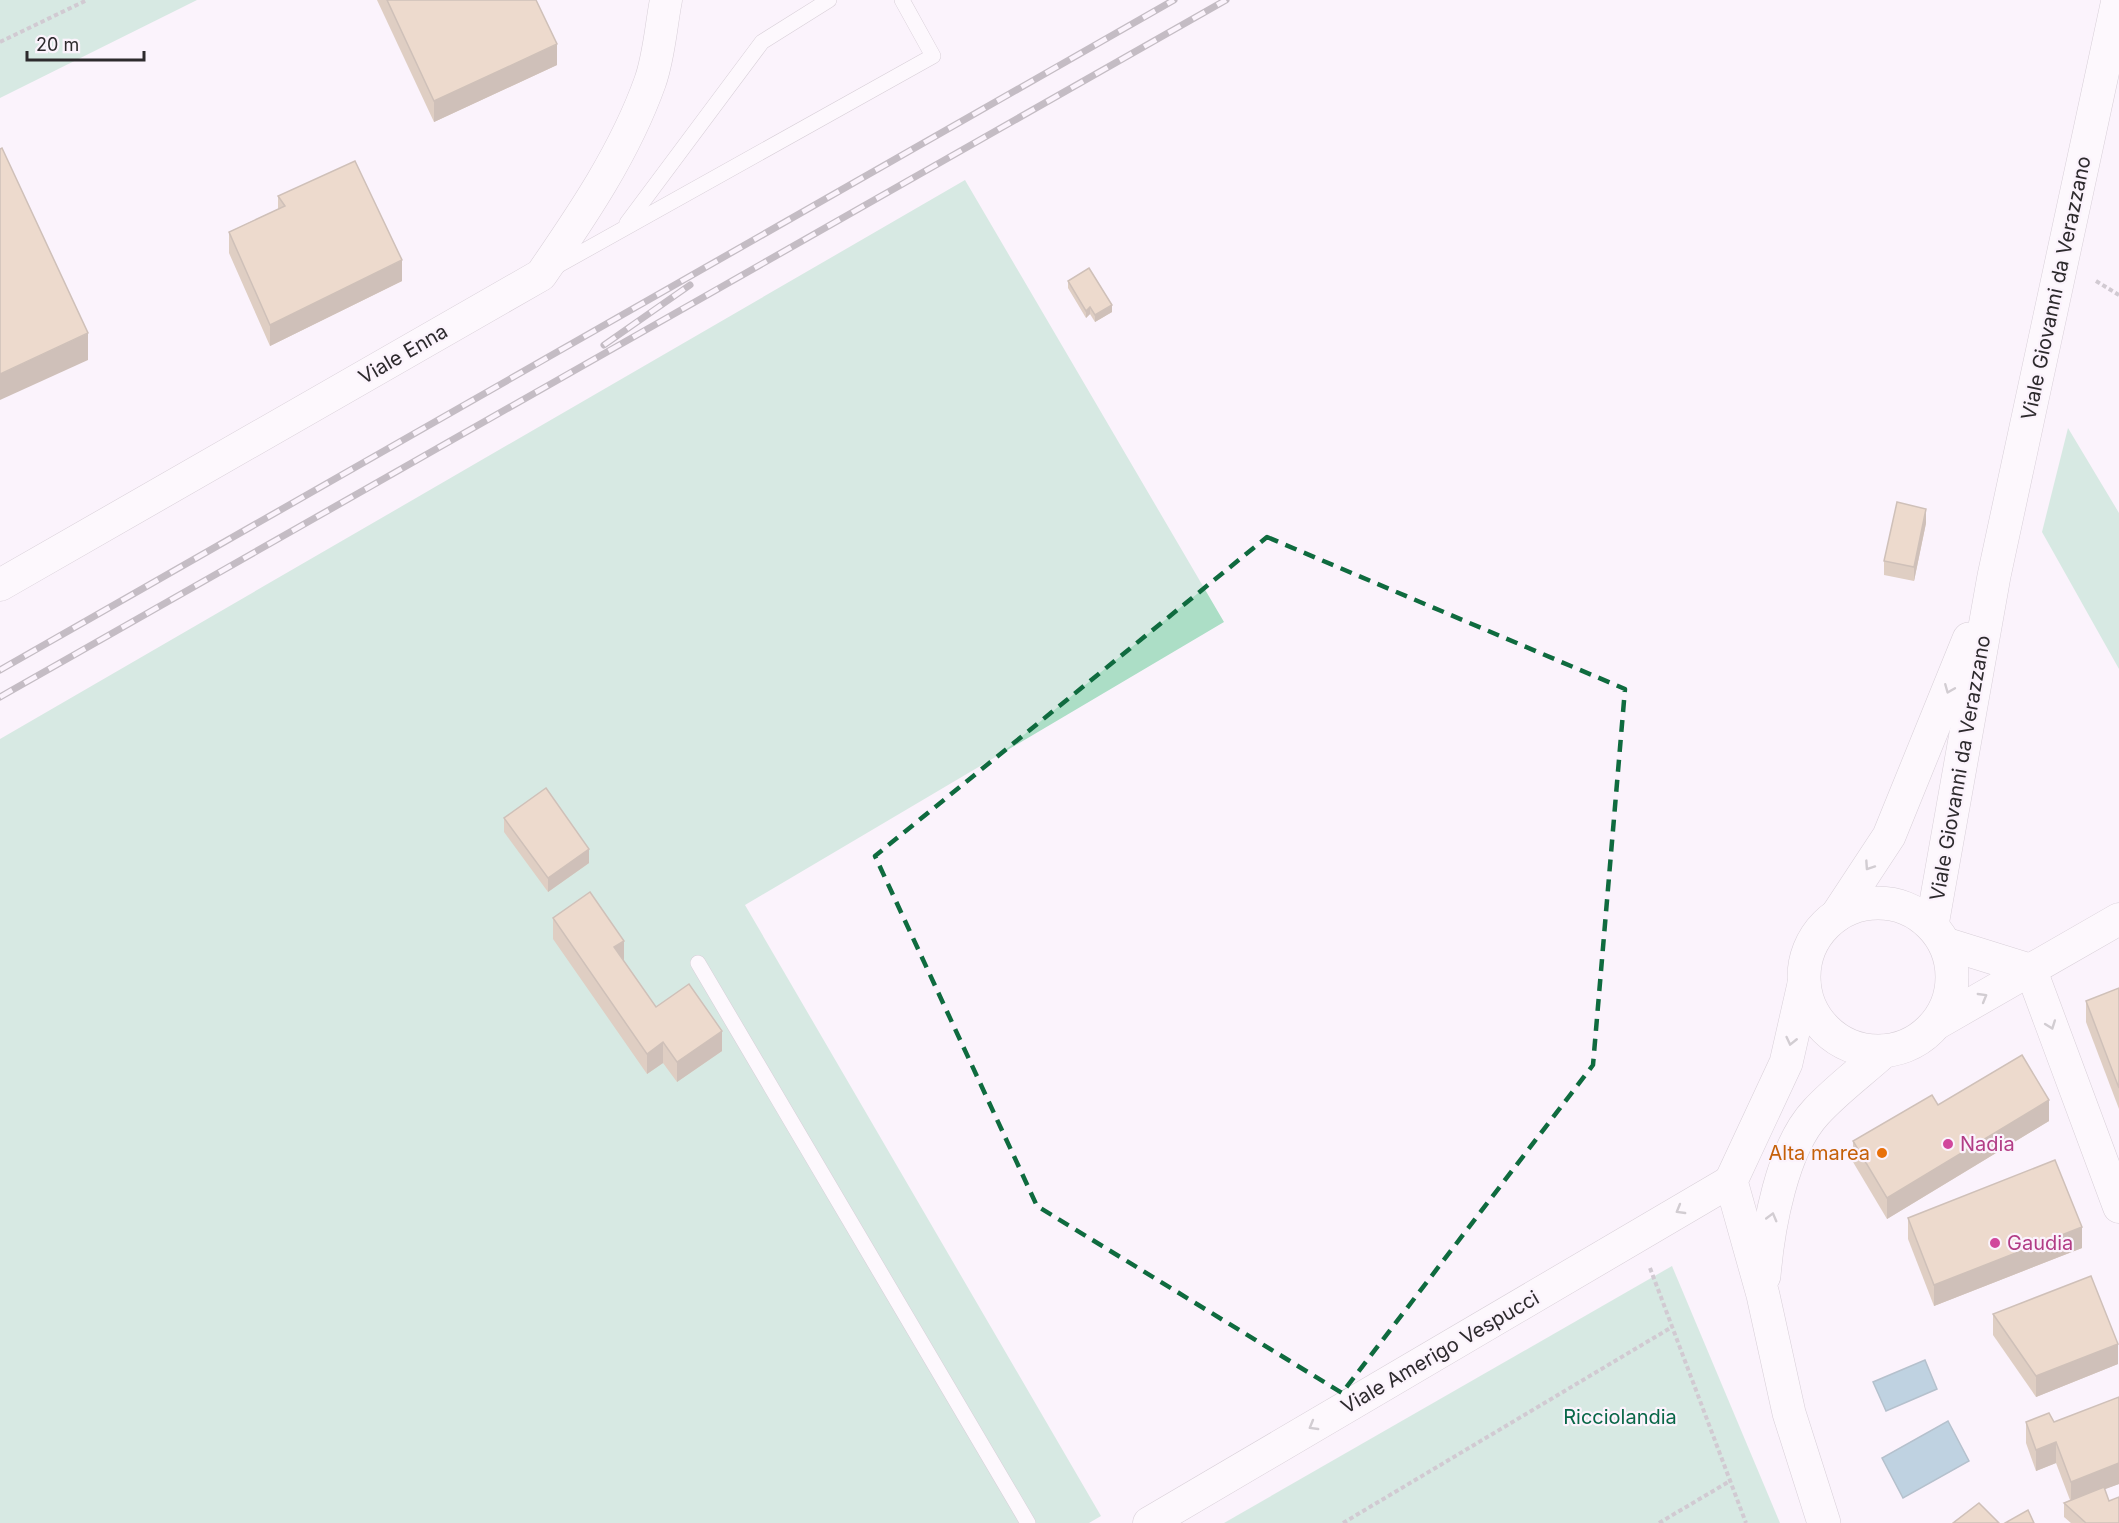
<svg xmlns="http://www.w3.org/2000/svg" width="2119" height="1523" viewBox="0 0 2119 1523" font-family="Inter,sans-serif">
  <rect width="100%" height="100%" fill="#fbf3fc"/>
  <g fill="#acdec6">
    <polygon points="0,0 197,0 0,98"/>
    <polygon points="965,180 1224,622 745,905 1101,1516 1089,1523 0,1523 0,739"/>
    <polygon points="2068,428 2119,513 2119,669 2042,532"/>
    <polygon points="1672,1266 1780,1523 1224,1523"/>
  </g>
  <g fill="#76acc1" stroke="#608595" stroke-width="1.5">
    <polygon points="1925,1360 1937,1389 1886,1411 1873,1382"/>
    <polygon points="1948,1421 1969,1461 1903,1498 1882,1458"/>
  </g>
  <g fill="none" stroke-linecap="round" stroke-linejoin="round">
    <defs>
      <g id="service">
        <polyline points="627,223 762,42 829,0"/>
        <polyline points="557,266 933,56 902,0"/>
        <polyline points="698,963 1028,1523"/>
      </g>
      <g id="minor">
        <path d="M0 585 541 275C583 214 625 152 650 82 659 57 661 26 666 0"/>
        <polyline points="1944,943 2031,970"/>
        <polyline points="2031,970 2119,1207"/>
        <polyline points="1936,1024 2119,919"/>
        <polyline points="1149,1523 1731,1181"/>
      </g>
      <g id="tertiary">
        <circle cx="1878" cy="977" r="74"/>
        <polyline points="1837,915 1889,836 1969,639"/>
        <polyline points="1932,925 1994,576 2118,0"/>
        <polyline points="1804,984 1786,1063 1731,1181 1763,1295 1789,1413 1824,1523"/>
        <path d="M1764 1276C1768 1228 1782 1148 1816 1112 1836 1090 1862 1071 1884 1051"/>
      </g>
    </defs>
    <use href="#service" stroke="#aca5ad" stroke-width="16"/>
    <use href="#minor" stroke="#aca5ad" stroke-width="33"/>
    <use href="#tertiary" stroke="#aca5ad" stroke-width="34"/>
    <g stroke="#9e999f" stroke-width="4" stroke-dasharray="4.5 3" stroke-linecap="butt">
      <polyline points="0,42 87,0"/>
      <polyline points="2096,281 2119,295"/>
      <polyline points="1650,1268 1746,1523"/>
      <polyline points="1343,1523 1672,1327"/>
      <polyline points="1659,1523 1730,1481"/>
    </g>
    <use href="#service" stroke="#fff" stroke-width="15"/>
    <use href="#minor" stroke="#fff" stroke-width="32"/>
    <use href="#tertiary" stroke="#fff" stroke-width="33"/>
    <defs>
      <g id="rail">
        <polyline points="604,345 690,285"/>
        <polyline points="0,670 1174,0"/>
        <polyline points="0,697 1226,0"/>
      </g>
    </defs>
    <use href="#rail" stroke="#807b80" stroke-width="7"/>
    <use href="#rail" stroke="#fbf3fc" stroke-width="4.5" stroke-dasharray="14" stroke-linecap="butt"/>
  </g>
  <g fill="#bca37f">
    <polygon points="377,0 536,0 557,65 434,122"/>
    <polygon points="278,196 402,281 270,346 229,253 229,232 278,209"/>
    <polygon points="1068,281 1112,312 1095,322 1090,314 1086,318 1068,288"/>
    <polygon points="1926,523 1914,581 1884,575 1884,561"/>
    <polygon points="504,818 589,863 548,892 504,832"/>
    <polygon points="553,918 624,961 656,1007 722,1051 677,1082 663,1063 647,1074 553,939"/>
    <polygon points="2119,988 2119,1109 2086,1022 2086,1001"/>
    <polygon points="1938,1105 2049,1121 1887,1219 1853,1162 1853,1141"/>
    <polygon points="1908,1218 2082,1248 1934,1306 1908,1239"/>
    <polygon points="1993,1314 2118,1364 2036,1397 1993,1335"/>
    <polygon points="2119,1397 2119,1484 2104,1489 2119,1523 2071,1523 2064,1517 2064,1503 2070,1500 2056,1463 2036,1471 2026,1443 2026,1422 2054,1422"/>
  </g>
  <g fill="#998468">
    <polygon points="557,44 557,65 434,122 434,101"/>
    <polygon points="402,260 402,281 270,346 270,325"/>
    <polygon points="1112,305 1112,312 1095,322 1095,315"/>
    <polygon points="1090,307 1090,314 1086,318 1086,311"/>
    <polygon points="88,333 88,360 0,400 0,374"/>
    <polygon points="1926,509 1926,523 1914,581 1914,567"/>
    <polygon points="589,849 589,863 548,892 548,878"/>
    <polygon points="624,941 624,961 614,947"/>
    <polygon points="722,1031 722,1051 677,1082 677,1062"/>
    <polygon points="663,1042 663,1063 647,1074 647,1054"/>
    <polygon points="2049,1100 2049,1121 1887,1219 1887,1198"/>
    <polygon points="2082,1227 2082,1248 1934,1306 1934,1285"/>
    <polygon points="2118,1344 2118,1364 2036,1397 2036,1376"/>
    <polygon points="2056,1442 2056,1463 2036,1471 2036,1450"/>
    <polygon points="2119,1463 2119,1484 2071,1502 2071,1482"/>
  </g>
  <g fill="#dbbd94" stroke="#998468" stroke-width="1.5">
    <polygon points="387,0 536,0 557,44 434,101"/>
    <polygon points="2,148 88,333 0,374 0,149"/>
    <polygon points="355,161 402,260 270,325 229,232 285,206 278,196"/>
    <polygon points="1089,268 1112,305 1095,315 1090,307 1086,311 1068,281"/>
    <polygon points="1897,502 1926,509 1914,567 1884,561"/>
    <polygon points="546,788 589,849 548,878 504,818"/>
    <polygon points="590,892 624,941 614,947 656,1007 689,984 722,1031 677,1062 663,1042 647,1054 553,918"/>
    <polygon points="2119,988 2119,1088 2086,1001"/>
    <polygon points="2022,1055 2049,1100 1887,1198 1853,1141 1932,1095 1938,1105"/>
    <polygon points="2055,1160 2082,1227 1934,1285 1908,1218"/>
    <polygon points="2091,1276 2118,1344 2036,1376 1993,1314"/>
    <polygon points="2119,1397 2119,1463 2071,1482 2056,1442 2036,1450 2026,1422 2049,1413 2054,1422"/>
    <polygon points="2104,1487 2109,1501 2119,1497 2119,1523 2086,1523 2064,1503"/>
    <polygon points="1979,1503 1999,1523 1953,1523"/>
    <polygon points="2028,1510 2034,1523 2005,1523"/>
  </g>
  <defs><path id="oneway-chevron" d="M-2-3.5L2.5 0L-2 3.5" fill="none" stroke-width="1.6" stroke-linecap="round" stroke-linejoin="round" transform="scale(1.5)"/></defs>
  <g stroke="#a09fa0">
    <use href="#oneway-chevron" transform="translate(1949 689) rotate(112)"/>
    <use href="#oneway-chevron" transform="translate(1869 866) rotate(124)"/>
    <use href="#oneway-chevron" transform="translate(1983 997) rotate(-30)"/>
    <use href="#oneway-chevron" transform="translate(2051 1025) rotate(70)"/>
    <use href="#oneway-chevron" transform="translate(1791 1041) rotate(103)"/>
    <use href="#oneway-chevron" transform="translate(1680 1210) rotate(150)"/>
    <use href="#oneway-chevron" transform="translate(1772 1217) rotate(-75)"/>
    <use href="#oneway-chevron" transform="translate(1313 1426) rotate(150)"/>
  </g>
  <path d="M0 0H2119V1523H0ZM1267 537 1625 689 1593 1065 1342 1393 1037 1206 875 856Z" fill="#fbf3fc" fill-opacity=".55" fill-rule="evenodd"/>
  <path fill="none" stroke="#0f6b3f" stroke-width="4.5" stroke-dasharray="12 8" stroke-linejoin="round" d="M1267 537 1625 689 1593 1065 1342 1393 1037 1206 875 856Z"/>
  <g fill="#d1479c" stroke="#fbf3fc" stroke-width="2">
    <circle cx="1948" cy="1144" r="6"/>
    <circle cx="1995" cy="1243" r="6"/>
  </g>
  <circle fill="#e8710a" stroke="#fbf3fc" stroke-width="2" cx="1882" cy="1153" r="6"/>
  <g text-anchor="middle" stroke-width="4.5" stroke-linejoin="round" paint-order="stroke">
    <g font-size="20" fill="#2d2a2d" stroke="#fbf3fc">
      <text transform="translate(2056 288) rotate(-78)" y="7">Viale Giovanni da Verazzano</text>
      <text transform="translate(403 354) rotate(-30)" y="7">Viale Enna</text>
      <text transform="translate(1960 768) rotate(-80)" y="7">Viale Giovanni da Verazzano</text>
      <text transform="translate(1440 1352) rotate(-30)" y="7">Viale Amerigo Vespucci</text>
    </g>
    <g font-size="20" fill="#b23c85" stroke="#fbf3fc" text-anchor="start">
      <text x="1960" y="1151">Nadia</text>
      <text x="2007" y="1250">Gaudia</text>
    </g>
    <g font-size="20" fill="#c56008" stroke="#fbf3fc" text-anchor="end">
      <text x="1870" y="1160">Alta marea</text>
    </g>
    <g font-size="20" fill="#096748" stroke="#fbf3fc">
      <text x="1620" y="1424">Ricciolandia</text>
    </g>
  </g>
  <path d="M27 51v9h117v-9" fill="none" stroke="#2d2a2d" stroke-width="3"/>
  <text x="36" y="51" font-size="18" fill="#2d2a2d" stroke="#fbf3fc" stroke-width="4.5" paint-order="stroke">20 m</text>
</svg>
